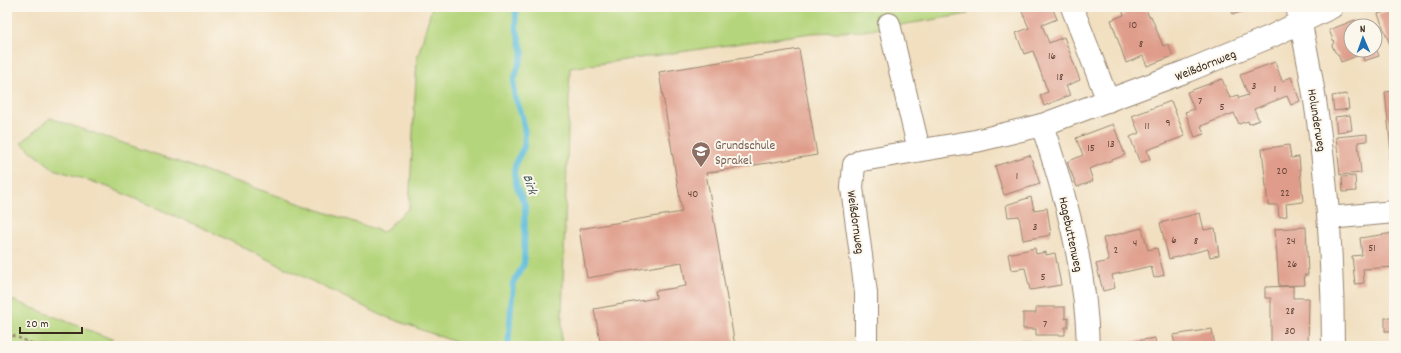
<svg xmlns="http://www.w3.org/2000/svg" width="1401" height="353" viewBox="0 0 1401 353" font-family="Dekko,sans-serif">
  <rect width="100%" height="100%" fill="#fbf7ec"/>
  <filter id="ink" filterUnits="userSpaceOnUse"><feTurbulence type="fractalNoise" baseFrequency=".025" numOctaves="2"/><feDisplacementMap in="SourceGraphic" scale="8" xChannelSelector="R" yChannelSelector="G"/><feConvolveMatrix kernelMatrix="1 2 1 2 8 2 1 2 1" color-interpolation-filters="sRGB"/></filter>
  <filter id="wash" filterUnits="userSpaceOnUse"><feTurbulence type="fractalNoise" baseFrequency=".012" numOctaves="4" result="noise"/><feDisplacementMap in="SourceGraphic" scale="16" xChannelSelector="R" yChannelSelector="G"/><feGaussianBlur stdDeviation="0.9" result="paint"/><feColorMatrix in="noise" values="0 0 0 0 0 0 0 0 0 0 0 0 0 0 0 0 0 1.4 0 .05"/><feComposite in="paint" operator="in"/></filter>
  <g filter="url(#wash)">
    <rect width="100%" height="100%" fill="#f1dfc0"/>
    <g fill="#b5d57d" stroke="#78804e">
      <polygon points="432,7 968,7 967,8 968,14 863,31 811,33 570,68 561,346 466,346 381,315 212,232 108,187 54,169 21,143 50,118 383,232 409,208 417,59"/>
      <polygon points="7,298 114,340 120,346 7,346"/>
    </g>
    <g fill="none" stroke-linecap="round" stroke-linejoin="round">
      <polyline stroke="#5fbddd" stroke-width="6" points="508,346 513,283 524,264 525,205 517,187 514,174 516,162 524,147 525,134 522,115 514,94 514,80 523,53 516,26 516,7"/>
    </g>
    <g id="blocks">
      <g fill="#df9c8a">
        <polygon points="1020,7 1052,7 1057,19 1042,25 1049,43 1064,37 1080,80 1066,86 1070,95 1044,106 1040,95 1048,92 1033,51 1024,54 1016,33 1029,28"/>
        <polygon points="1121,7 1150,7 1146,9 1149,17 1151,16 1163,46 1168,44 1173,56 1147,66 1143,56 1126,63 1111,20 1124,15"/>
        <polygon points="1232,7 1261,7 1261,8 1233,14"/>
        <polygon points="1389,7 1394,7 1394,46 1391,47 1378,14 1390,10"/>
        <polygon points="1355,20 1357,26 1351,26 1351,50 1375,50 1375,46 1379,56 1364,61 1362,54 1341,62 1338,54 1335,52 1332,45 1334,42 1329,30"/>
        <polygon points="799,49 817,155 706,173 735,346 601,346 594,309 656,298 655,291 686,286 682,262 587,278 579,229 682,212 659,72"/>
        <polygon points="1275,62 1282,81 1291,77 1300,101 1291,105 1287,96 1254,109 1259,120 1249,124 1248,121 1239,124 1234,113 1201,126 1204,134 1195,137 1185,112 1194,109 1187,92 1222,79 1230,98 1238,95 1239,98 1248,95 1240,75"/>
        <polygon points="1394,91 1394,172 1393,172 1385,92"/>
        <polygon points="1347,94 1349,109 1334,111 1332,96"/>
        <polygon points="1171,101 1185,136 1147,150 1150,159 1140,163 1130,137 1139,133 1132,116"/>
        <polygon points="1350,115 1352,130 1337,132 1335,117"/>
        <polygon points="1113,124 1125,155 1089,169 1093,181 1077,187 1067,162 1083,155 1076,138"/>
        <polygon points="1367,134 1367,141 1358,142 1361,173 1340,175 1336,137"/>
        <polygon points="1289,145 1291,158 1299,157 1303,202 1286,204 1287,216 1279,217 1278,205 1268,205 1262,149"/>
        <polygon points="1030,155 1040,184 1004,195 995,166"/>
        <polygon points="1355,176 1356,191 1343,192 1342,177"/>
        <polygon points="1031,197 1034,210 1047,208 1051,235 1023,240 1019,216 1008,217 1006,205"/>
        <polygon points="1200,213 1204,230 1215,228 1219,255 1210,257 1208,249 1169,259 1160,223"/>
        <polygon points="1306,227 1308,275 1304,275 1305,285 1279,286 1275,229"/>
        <polygon points="1142,228 1148,250 1157,248 1164,275 1154,278 1151,266 1112,275 1115,288 1103,291 1096,264 1109,261 1103,238"/>
        <polygon points="1394,233 1394,267 1363,269 1364,283 1355,284 1352,256 1362,255 1360,238"/>
        <polygon points="1035,248 1036,254 1046,252 1046,255 1055,253 1061,285 1030,290 1025,268 1011,270 1008,254"/>
        <polygon points="1293,286 1293,298 1309,298 1308,346 1271,346 1271,298 1265,298 1265,287"/>
        <polygon points="1036,307 1065,307 1065,319 1068,318 1068,327 1065,327 1065,335 1036,335 1036,329 1023,329 1023,313 1036,313"/>
        <rect x="1385" y="318" width="9" height="13"/>
        <polygon points="1212,329 1215,346 1175,346 1173,335"/>
        <polygon points="1155,338 1156,346 1116,346 1116,344"/>
        <rect x="1022" y="344" width="27" height="2"/>
      </g>
    </g>
  </g>
  <g filter="url(#ink)">
    <use href="#blocks" fill-opacity="0" stroke="#96846f" stroke-width="1"/>
    <g fill="none" stroke-linecap="round" stroke-linejoin="round">
      <defs>
        <g id="minor">
          <polyline points="1072,7 1108,101"/>
          <path d="M1297 7C1323 119 1333 231 1333 346"/>
          <polyline points="889,24 919,150"/>
          <path d="M1042 125C1066 197 1086 269 1088 346"/>
          <polyline points="1329,218 1394,212"/>
          <polyline points="866,346 866,293 852,188 854,165 862,160 976,141 1042,125 1187,71 1272,36 1332,7"/>
        </g>
      </defs>
      <use href="#minor" stroke="#96846f" stroke-width="24"/>
      <polyline stroke="#96846f" stroke-width="2.5" stroke-dasharray="3 3" stroke-linecap="butt" points="7,333 38,346"/>
      <use href="#minor" stroke="#fff" stroke-width="22"/>
    </g>
  </g>
  <defs>
    <symbol id="school-pin" viewBox="-11 -11 22 30"><path d="M0 17L-7.5 6A9.5 9.5 0 1 1 7.5 6Z" fill="#8d6e63" stroke="#fbf7ec"/><path d="M0-5L7-2L0 1L-7-2ZM-4 1L0 2.5L4 1V4Q0 6-4 4Z" fill="#fff"/></symbol>
  </defs>
  <g fill-rule="evenodd">
    <use href="#school-pin" x="690" y="140" width="22" height="30"/>
  </g>
  <g text-anchor="middle" stroke-width="4" stroke-linejoin="round" paint-order="stroke">
    <g font-size="11" fill="#644639">
      <text x="1133" y="28">10</text>
      <text x="1141" y="47">8</text>
      <text x="1052" y="59">16</text>
      <text x="1060" y="80">18</text>
      <text x="1254" y="89">3</text>
      <text x="1275" y="92">1</text>
      <text x="1200" y="104">7</text>
      <text x="1222" y="110">5</text>
      <text x="1168" y="126">9</text>
      <text x="1147" y="129">11</text>
      <text x="1111" y="147">13</text>
      <text x="1091" y="151">15</text>
      <text x="1282" y="174">20</text>
      <text x="1017" y="179">1</text>
      <text x="1285" y="196">22</text>
      <text x="693" y="197">40</text>
      <text x="1035" y="230">3</text>
      <text x="1174" y="243">6</text>
      <text x="1196" y="244">8</text>
      <text x="1291" y="244">24</text>
      <text x="1135" y="246">4</text>
      <text x="1372" y="251">51</text>
      <text x="1116" y="253">2</text>
      <text x="1292" y="267">26</text>
      <text x="1043" y="280">5</text>
      <text x="1290" y="314">28</text>
      <text x="1045" y="327">7</text>
      <text x="1290" y="334">30</text>
    </g>
    <g font-size="13" fill="#3b2a1e" stroke="#fbf7ec">
      <text transform="translate(1205 64) rotate(-22)" y="5">Weißdornweg</text>
      <text transform="translate(1318 120) rotate(81)" y="5">Holunderweg</text>
      <text transform="translate(857 222) rotate(82)" y="5">Weißdornweg</text>
      <text transform="translate(1072 234) rotate(78)" y="5">Hagebuttenweg</text>
    </g>
    <g font-size="13" fill="#785e54" stroke="#fbf7ec" text-anchor="start">
      <text x="715" y="149">Grundschule<tspan x="715" dy="15">Sprakel</tspan></text>
    </g>
    <g font-size="14" font-style="italic" fill="#485d61" stroke="#fbf7ec">
      <text transform="translate(531 184) rotate(73)" y="5">Birk</text>
    </g>
  </g>
  <rect width="1401" height="353" fill="none" stroke="#fbf7ec" stroke-width="24"/>
  <g transform="translate(1363 38) rotate(358)"><circle r="19" fill="#fbf7ec" stroke="#aea59a"/>
  <path d="M0-3L7 15L0 10L-7 15Z" fill="#1f6fb2"/>
  <text y="-6" font-size="11" font-weight="bold" text-anchor="middle" fill="#3b2a1e">N</text>
  </g>
  <path d="M20 327v6h62v-6" fill="none" stroke="#3b2a1e" stroke-width="2"/>
  <text x="26" y="327" font-size="12" fill="#3b2a1e" stroke="#fbf7ec" stroke-width="3" paint-order="stroke">20 m</text>
</svg>
